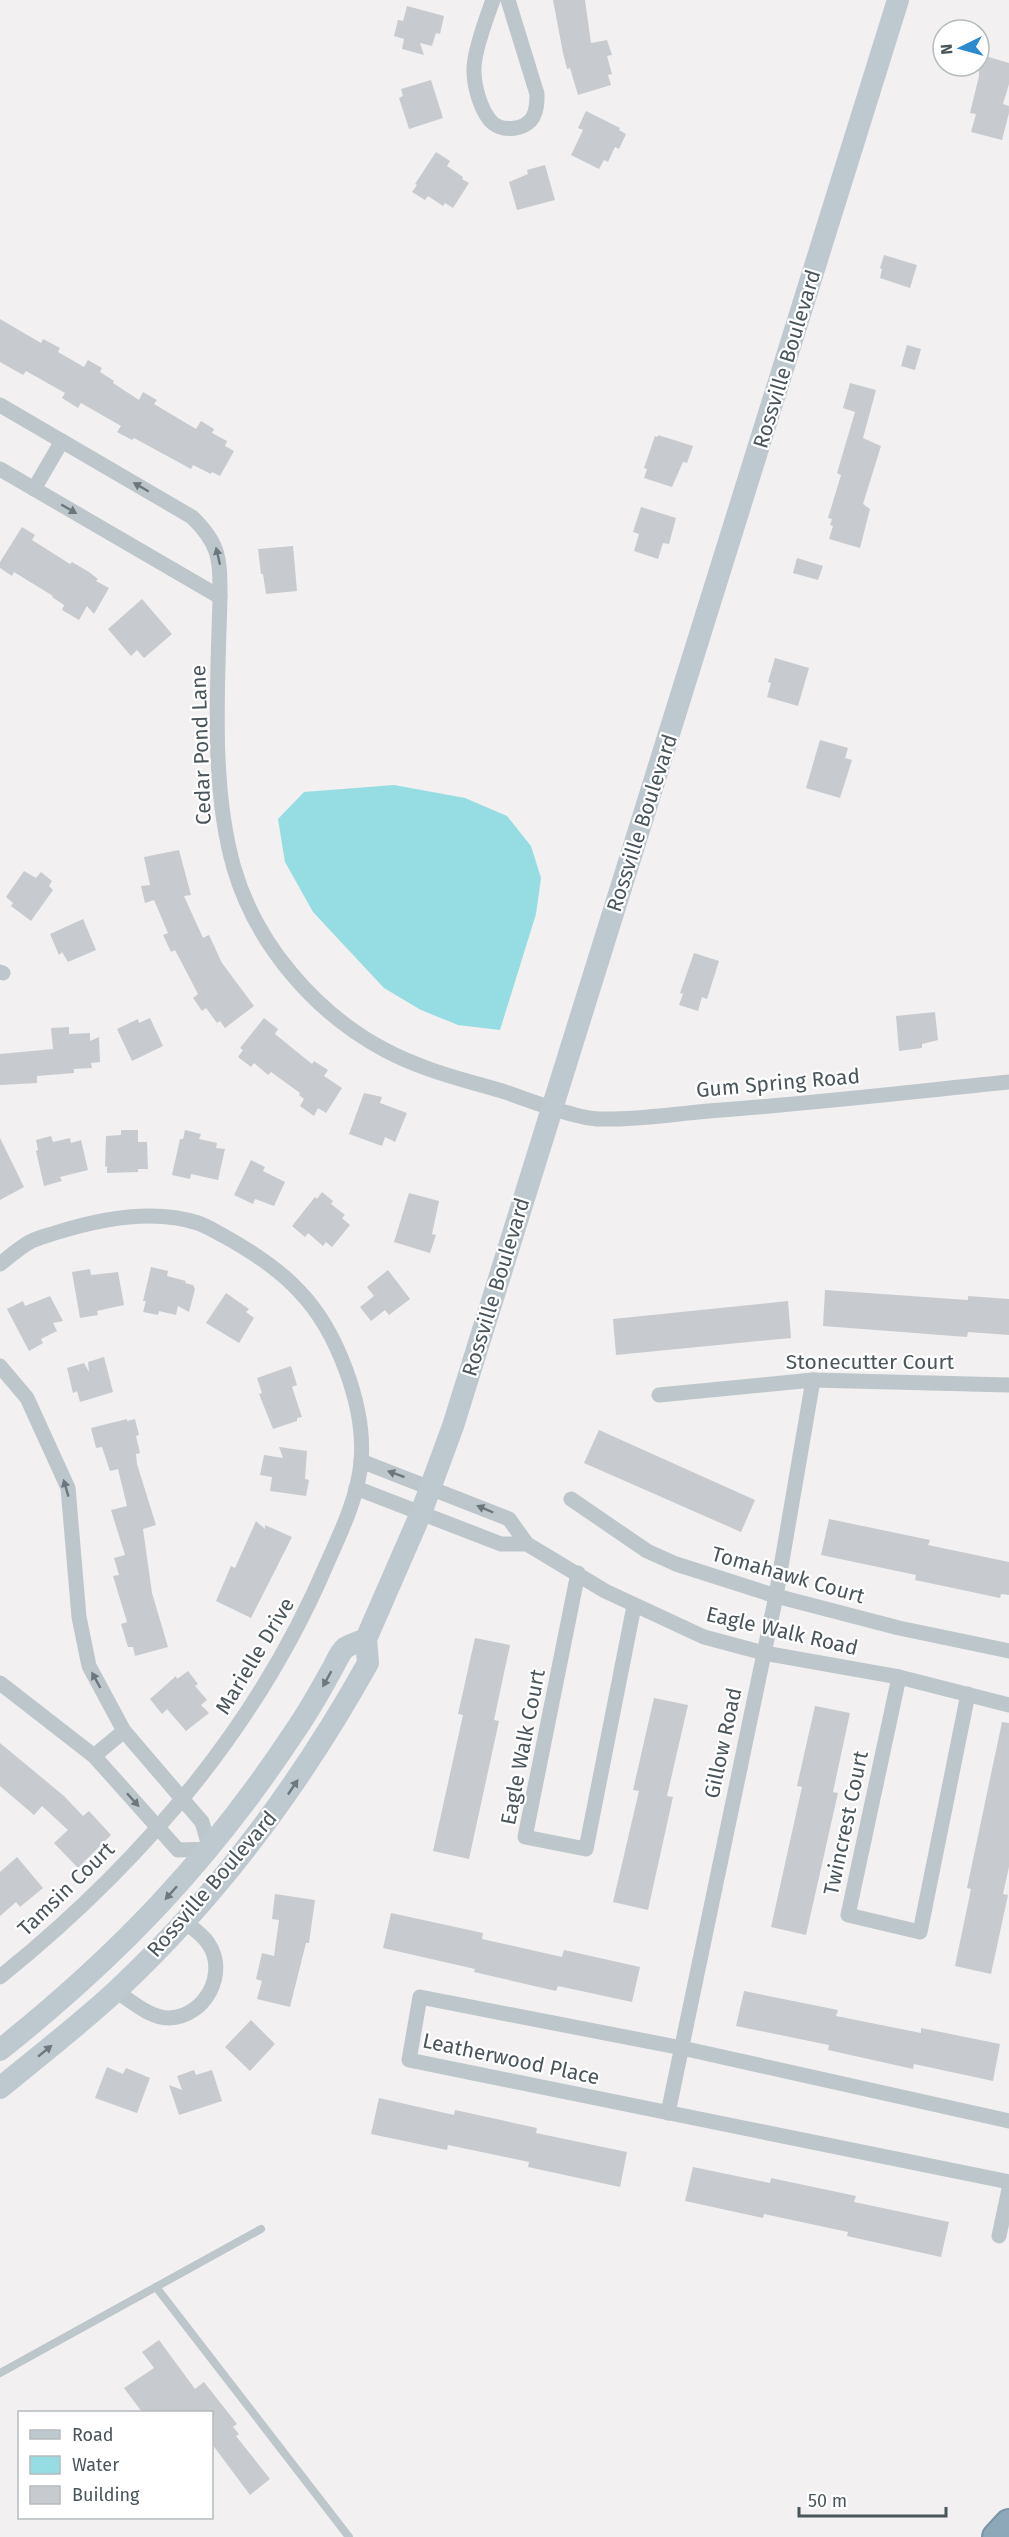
<svg xmlns="http://www.w3.org/2000/svg" width="1009" height="2537" viewBox="0 0 1009 2537" font-family="'Fira Sans',sans-serif">
  <rect width="100%" height="100%" fill="#f2f0f0"/>
  <polygon fill="#95dde3" points="394,785 465,798 507,816 531,846 541,878 536,914 500,1030 458,1025 421,1010 384,988 313,912 285,862 278,819 304,792"/>
  <g fill="#c7cbcf">
    <polygon points="553,0 585,0 591,43 607,40 612,55 607,56 612,74 608,75 611,85 578,95 570,68 567,69 563,53"/>
    <polygon points="407,6 444,16 440,34 436,33 432,46 420,43 424,55 402,49 404,39 394,36 398,20 403,21"/>
    <polygon points="979,54 1009,63 1009,84 1003,104 1009,106 1009,113 1002,140 971,132 976,114 970,113 979,76"/>
    <polygon points="431,80 443,118 409,129 399,98 403,96 401,89"/>
    <polygon points="586,111 620,128 619,130 626,134 619,149 615,147 608,162 604,160 599,169 571,155 583,130 578,128"/>
    <polygon points="436,152 450,161 447,166 463,177 462,179 469,183 453,208 445,203 443,206 428,196 425,200 412,192 417,185 415,184"/>
    <polygon points="545,165 555,200 517,210 509,182 528,174 527,170"/>
    <polygon points="884,255 917,265 910,288 880,278 882,269 880,268"/>
    <polygon points="0,319 41,343 43,339 60,348 58,352 84,367 88,360 102,368 100,372 114,381 113,383 139,400 143,392 157,400 154,404 196,429 201,421 214,429 212,433 227,441 225,446 234,451 220,476 212,472 211,474 193,465 191,469 134,438 132,440 117,432 121,426 81,403 78,408 62,398 65,393 26,371 23,375 0,362"/>
    <polygon points="907,345 921,349 915,370 901,366"/>
    <polygon points="850,383 876,390 863,438 881,446 863,504 870,509 860,548 829,539 833,526 830,525 832,519 828,518 841,475 837,473 855,412 843,408"/>
    <polygon points="658,435 693,446 687,463 683,462 672,487 644,478 647,469 644,468 655,436 658,437"/>
    <polygon points="641,507 676,518 669,544 663,543 658,559 634,551 639,534 633,532"/>
    <polygon points="22,527 35,535 32,540 70,564 72,562 89,572 98,579 96,581 109,588 94,614 87,606 79,620 62,610 64,605 52,597 53,596 14,572 12,576 0,568 0,562"/>
    <polygon points="293,546 297,591 266,594 263,574 261,574 258,549"/>
    <polygon points="797,558 823,566 818,580 793,573"/>
    <polygon points="142,599 172,634 144,658 137,650 131,656 108,629"/>
    <polygon points="775,658 809,668 798,706 767,697 771,683 768,682"/>
    <polygon points="820,740 848,748 845,758 852,760 840,798 806,788"/>
    <polygon points="179,850 191,895 184,896 203,938 209,935 222,963 254,1006 225,1028 220,1021 217,1023 206,1008 202,1011 193,998 198,994 175,950 171,952 163,935 168,933 154,900 145,903 141,886 150,885 144,857"/>
    <polygon points="24,871 36,878 41,872 52,881 49,886 53,890 31,921 11,906 13,903 6,897"/>
    <polygon points="83,919 96,950 68,962 62,952 59,955 50,934"/>
    <polygon points="694,953 719,961 707,999 702,997 698,1011 679,1005 683,994 680,993"/>
    <polygon points="935,1012 938,1040 922,1044 922,1048 899,1051 896,1016"/>
    <polygon points="150,1018 163,1046 132,1061 117,1029 138,1019 139,1023"/>
    <polygon points="264,1018 278,1029 275,1034 312,1064 314,1061 328,1070 324,1076 342,1088 326,1113 318,1108 314,1116 300,1106 304,1099 299,1095 300,1093 271,1072 268,1075 254,1063 251,1067 238,1057 243,1050 240,1048"/>
    <polygon points="69,1027 69,1034 90,1033 90,1041 99,1037 100,1062 91,1063 92,1068 74,1069 74,1073 37,1076 37,1083 0,1085 0,1054 53,1049 51,1028"/>
    <polygon points="364,1093 382,1097 380,1103 407,1113 395,1142 385,1137 382,1146 349,1134"/>
    <polygon points="121,1130 138,1130 138,1142 147,1142 148,1169 138,1169 138,1172 107,1173 107,1166 105,1167 106,1136 121,1135"/>
    <polygon points="185,1130 201,1134 199,1139 217,1143 216,1148 225,1149 218,1180 191,1174 190,1179 172,1175 180,1139 183,1139"/>
    <polygon points="51,1136 53,1142 70,1138 71,1143 81,1140 88,1170 60,1177 62,1181 44,1186 36,1151 38,1150 36,1140"/>
    <polygon points="0,1138 24,1187 0,1200"/>
    <polygon points="251,1160 265,1167 263,1171 285,1182 274,1206 255,1199 253,1204 234,1195"/>
    <polygon points="322,1192 333,1201 331,1204 345,1215 342,1218 350,1225 332,1247 326,1242 323,1246 308,1233 305,1237 292,1226 315,1197 317,1199"/>
    <polygon points="409,1193 439,1201 432,1234 436,1235 430,1253 394,1242"/>
    <polygon points="151,1267 168,1271 167,1276 186,1281 185,1283 193,1285 195,1289 189,1312 178,1306 176,1315 159,1311 158,1315 143,1312 146,1301 143,1301"/>
    <polygon points="90,1269 91,1275 118,1272 124,1305 97,1311 98,1315 80,1318 72,1272"/>
    <polygon points="388,1270 410,1299 389,1315 385,1310 371,1321 360,1307 374,1296 367,1287"/>
    <polygon points="825,1290 968,1300 968,1296 1009,1299 1009,1335 968,1332 967,1337 823,1326"/>
    <polygon points="226,1293 249,1309 246,1312 254,1318 239,1343 206,1323"/>
    <polygon points="50,1296 63,1321 53,1323 57,1331 41,1339 43,1343 29,1351 7,1309 23,1301 25,1306"/>
    <polygon points="788,1301 791,1338 616,1355 613,1319"/>
    <polygon points="104,1357 113,1392 80,1402 77,1391 73,1393 67,1368 84,1363 89,1372 88,1362"/>
    <polygon points="291,1366 297,1385 292,1387 302,1417 297,1418 297,1421 273,1429 259,1394 262,1393 257,1378"/>
    <polygon points="127,1419 127,1421 135,1419 139,1435 136,1436 140,1453 136,1454 137,1464 156,1525 143,1529 152,1593 168,1647 135,1656 133,1647 128,1647 121,1624 127,1622 113,1576 119,1575 114,1558 125,1555 111,1510 127,1506 118,1469 110,1471 102,1447 96,1448 91,1428"/>
    <polygon points="599,1430 755,1500 741,1532 584,1463"/>
    <polygon points="279,1447 307,1451 305,1479 309,1480 306,1496 270,1491 272,1477 260,1475 264,1455 283,1458"/>
    <polygon points="829,1519 930,1540 928,1545 1009,1562 1009,1595 1001,1594 1000,1598 915,1580 916,1575 821,1555"/>
    <polygon points="256,1521 265,1529 265,1525 292,1537 251,1618 216,1601 231,1566 235,1568"/>
    <polygon points="475,1638 510,1645 494,1720 499,1721 469,1859 433,1851 463,1715 458,1714"/>
    <polygon points="188,1671 198,1684 195,1686 207,1700 201,1705 209,1713 186,1731 167,1709 162,1714 150,1699 176,1676 177,1679"/>
    <polygon points="654,1698 688,1705 667,1796 673,1797 648,1910 613,1902 639,1791 633,1790"/>
    <polygon points="815,1706 850,1713 833,1792 838,1793 806,1935 771,1927 802,1787 797,1786"/>
    <polygon points="1002,1722 1009,1723 1009,1867 1003,1894 1008,1895 991,1974 955,1966 971,1889 967,1888"/>
    <polygon points="0,1743 64,1796 83,1816 89,1811 111,1835 78,1868 54,1843 68,1830 42,1806 34,1815 0,1786"/>
    <polygon points="17,1857 43,1888 20,1907 16,1902 0,1916 0,1872"/>
    <polygon points="275,1894 315,1900 309,1943 306,1943 290,2007 257,1999 262,1981 256,1979 262,1953 274,1956 279,1920 272,1919"/>
    <polygon points="391,1913 483,1933 482,1939 562,1957 564,1950 640,1967 632,2002 558,1986 556,1991 474,1972 475,1969 383,1948"/>
    <polygon points="744,1991 838,2010 836,2016 921,2033 921,2028 1000,2044 993,2081 914,2064 913,2069 828,2050 829,2045 736,2026"/>
    <polygon points="251,2020 275,2044 250,2071 225,2047"/>
    <polygon points="107,2067 123,2074 126,2068 150,2078 137,2113 95,2098"/>
    <polygon points="194,2070 196,2075 212,2070 222,2101 179,2115 169,2085 182,2090 177,2076"/>
    <polygon points="379,2098 454,2115 455,2110 537,2128 536,2133 627,2152 620,2187 528,2167 529,2162 448,2145 447,2150 371,2134"/>
    <polygon points="693,2167 770,2183 771,2178 856,2196 854,2202 949,2222 941,2257 847,2236 848,2232 764,2214 763,2218 685,2201"/>
    <polygon points="159,2340 195,2389 204,2382 237,2424 233,2427 239,2434 236,2436 270,2479 250,2495 212,2444 212,2412 142,2412 124,2388 154,2368 142,2352"/>
  </g>
  <g fill="none" stroke-linecap="round" stroke-linejoin="round">
    <defs>
      <polyline id="motorway" points="997,2537 1009,2524"/>
    </defs>
    <use href="#motorway" stroke="#7893a5" stroke-width="32"/>
    <g stroke="#bdc6cb" stroke-width="8">
      <polyline points="156,2287 349,2537"/>
      <polyline points="0,2373 261,2229"/>
    </g>
    <g stroke="#bdc6cb" stroke-width="15">
      <path d="M493 0C487 16 473 55 474 71 474 86 480 107 489 119 499 133 525 131 533 117 537 110 537 102 537 94L508 0"/>
      <path d="M0 405 192 517C220 544 220 559 220 597L0 469"/>
      <polyline points="34,489 62,441"/>
      <path d="M220 597C218 683 210 785 234 868 256 944 315 1013 385 1050 422 1070 465 1080 505 1092 529 1100 577 1119 600 1119 636 1120 673 1114 709 1111 809 1104 909 1092 1009 1082"/>
      <polyline points="0,972 3,973"/>
      <path d="M0 1264C9 1257 18 1249 28 1243 36 1238 46 1236 55 1233 99 1219 152 1208 198 1223 207 1226 216 1232 224 1236 251 1251 278 1268 299 1291 337 1330 366 1407 361 1462 358 1496 342 1530 328 1561 258 1727 139 1865 0 1977"/>
      <polyline points="0,1366 27,1398 68,1488 79,1617 89,1666 124,1731 202,1822 210,1849 178,1850 94,1756 0,1683"/>
      <polyline points="659,1395 813,1380 1009,1385"/>
      <polyline points="361,1461 509,1519 527,1544 605,1591 704,1637 764,1653 899,1677 1009,1705"/>
      <polyline points="356,1488 501,1544 527,1544"/>
      <polyline points="571,1499 647,1551 676,1564 776,1596 899,1628 1009,1651"/>
      <polyline points="578,1573 525,1837 586,1849 634,1606"/>
      <polyline points="899,1677 848,1915 920,1932 968,1694"/>
      <polyline points="94,1756 124,1731"/>
      <path d="M116 1991C131 2001 150 2018 169 2018 205 2017 229 1973 208 1943 202 1934 191 1927 184 1921"/>
      <polyline points="668,2113 776,1596 813,1380"/>
      <polyline points="1009,2121 682,2048 420,1997 409,2060 1009,2182"/>
      <polyline points="999,2236 1009,2189"/>
    </g>
    <g stroke="#bdc8cf" stroke-width="22">
      <path d="M0 2050C119 1955 209 1861 293 1734 307 1714 319 1693 331 1671 335 1665 339 1653 345 1648 351 1644 359 1642 366 1639"/>
      <path d="M0 2088C39 2056 79 2025 116 1991 218 1896 300 1785 368 1663L366 1639 421 1513 453 1426 898 0"/>
    </g>
    <use href="#motorway" stroke="#8da8b9" stroke-width="28"/>
  </g>
  <defs><path id="oneway-solid" d="M-6-.8H1V-3.2L6.5 0L1 3.2V.8H-6Z" transform="scale(1.5)"/></defs>
  <g fill="#6c777d">
    <use href="#oneway-solid" transform="translate(141 487) rotate(-150)"/>
    <use href="#oneway-solid" transform="translate(69 509) rotate(30)"/>
    <use href="#oneway-solid" transform="translate(218 556) rotate(-103)"/>
    <use href="#oneway-solid" transform="translate(396 1474) rotate(-160)"/>
    <use href="#oneway-solid" transform="translate(66 1488) rotate(-106)"/>
    <use href="#oneway-solid" transform="translate(485 1509) rotate(-157)"/>
    <use href="#oneway-solid" transform="translate(96 1680) rotate(-119)"/>
    <use href="#oneway-solid" transform="translate(133 1800) rotate(48)"/>
  </g>
  <g fill="#6c787e">
    <use href="#oneway-solid" transform="translate(327 1679) rotate(119)"/>
    <use href="#oneway-solid" transform="translate(293 1787) rotate(-56)"/>
    <use href="#oneway-solid" transform="translate(171 1893) rotate(132)"/>
    <use href="#oneway-solid" transform="translate(45 2051) rotate(-39)"/>
  </g>
  <g text-anchor="middle" stroke-width="4.5" stroke-linejoin="round" paint-order="stroke">
    <g font-size="21" fill="#49555b" stroke="#fff">
      <text transform="translate(787 359) rotate(-73)" y="7">Rossville Boulevard</text>
      <text transform="translate(201 745) rotate(-92)" y="7">Cedar Pond Lane</text>
      <text transform="translate(642 823) rotate(-72)" y="7">Rossville Boulevard</text>
      <text transform="translate(778 1083) rotate(-5)" y="7">Gum Spring Road</text>
      <text transform="translate(496 1287) rotate(-73)" y="7">Rossville Boulevard</text>
      <text x="870" y="1369">Stonecutter Court</text>
      <text transform="translate(788 1575) rotate(16)" y="7">Tomahawk Court</text>
      <text transform="translate(782 1631) rotate(13)" y="7">Eagle Walk Road</text>
      <text transform="translate(255 1656) rotate(-59)" y="7">Marielle Drive</text>
      <text transform="translate(723 1743) rotate(-78)" y="7">Gillow Road</text>
      <text transform="translate(523 1747) rotate(-79)" y="7">Eagle Walk Court</text>
      <text transform="translate(846 1823) rotate(-78)" y="7">Twincrest Court</text>
      <text transform="translate(212 1884) rotate(-49)" y="7">Rossville Boulevard</text>
      <text transform="translate(66 1889) rotate(-44)" y="7">Tamsin Court</text>
      <text transform="translate(511 2059) rotate(12)" y="7">Leatherwood Place</text>
    </g>
  </g>
  <rect x="18" y="2411" width="195" height="108" fill="#ffffff" stroke="#b6bbbd" stroke-width="1.5"/>
  <rect x="30" y="2430" width="30" height="9" fill="#bdc8cf" stroke="#b6bbbd" stroke-width="1.5"/>
  <text x="72" y="2441" font-size="18" fill="#49555b">Road</text>
  <rect x="30" y="2456" width="30" height="18" fill="#95dde3" stroke="#b6bbbd" stroke-width="1.5"/>
  <text x="72" y="2471" font-size="18" fill="#49555b">Water</text>
  <rect x="30" y="2486" width="30" height="18" fill="#c7cbcf" stroke="#b6bbbd" stroke-width="1.5"/>
  <text x="72" y="2501" font-size="18" fill="#49555b">Building</text>
  <g transform="translate(961 48) rotate(265)"><circle r="28" fill="#ffffff" stroke="#b6bbbd" stroke-width="1.5"/>
  <path d="M0-4.5L10 22L0 15L-10 22Z" fill="#2c8acf"/>
  <text y="-9" font-size="16" font-weight="bold" text-anchor="middle" fill="#49555b">N</text>
  </g>
  <path d="M799 2507v9h147v-9" fill="none" stroke="#49555b" stroke-width="3"/>
  <text x="808" y="2507" font-size="18" fill="#49555b" stroke="#ffffff" stroke-width="4.5" paint-order="stroke">50 m</text>
</svg>
